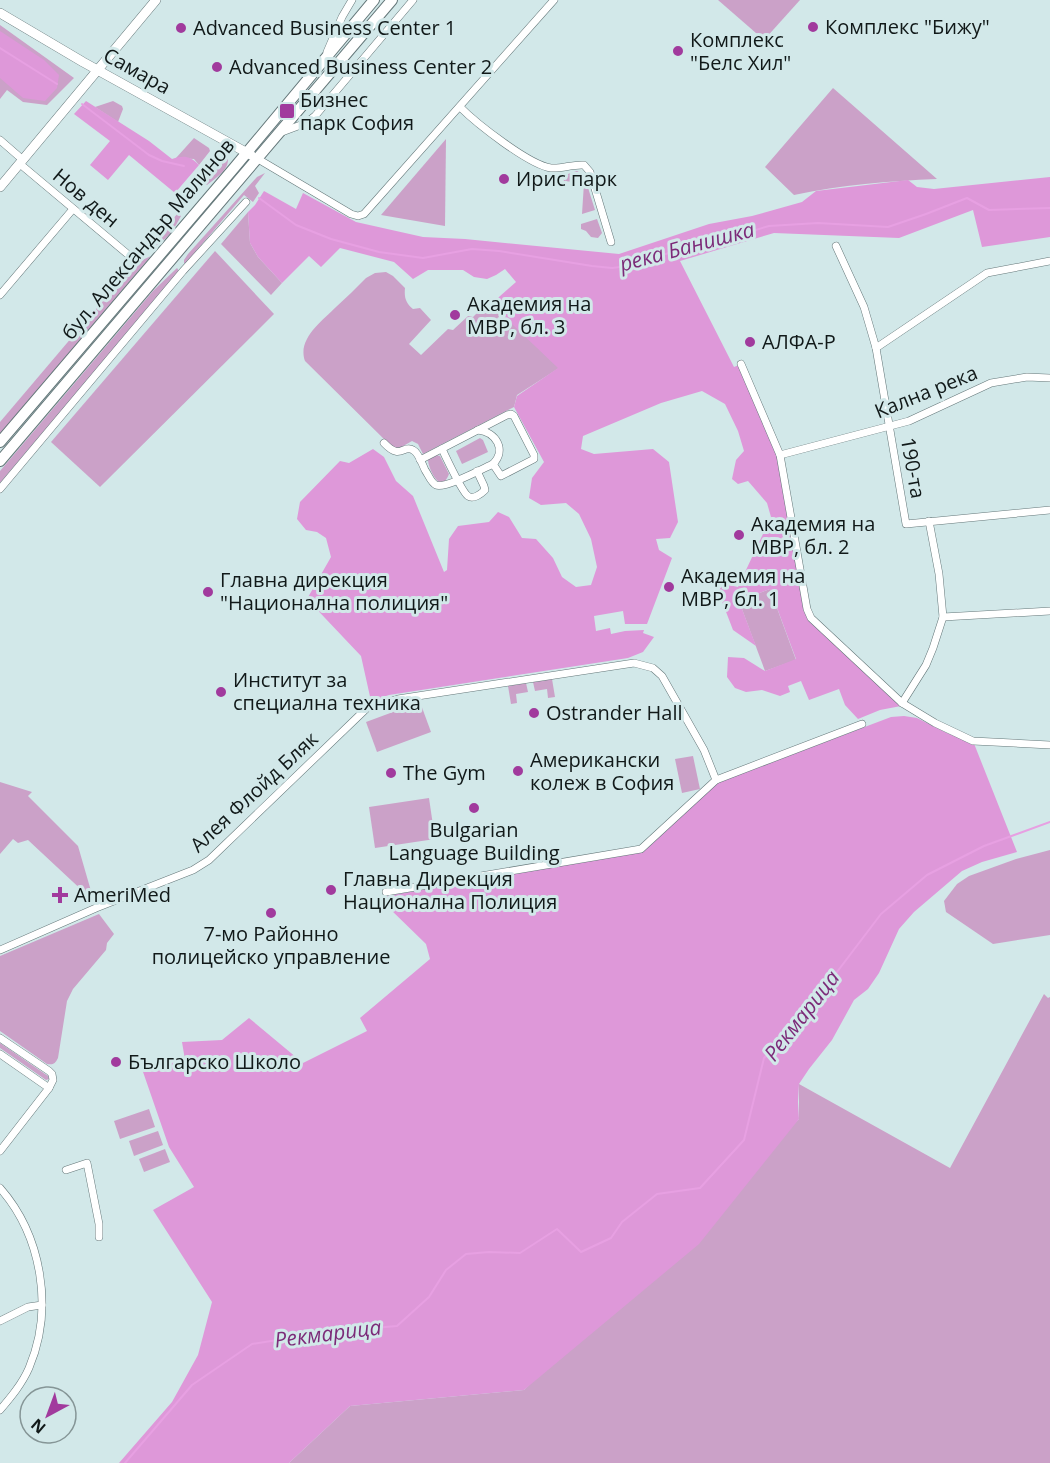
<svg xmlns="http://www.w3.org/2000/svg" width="1050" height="1463" viewBox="0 0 1050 1463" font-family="'Open Sans',sans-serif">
  <rect width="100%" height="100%" fill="#d2e8e9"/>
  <g fill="#cba1c8">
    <polygon points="718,0 800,0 764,40"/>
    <polygon points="0,25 74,78 47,105 23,102 7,90 0,99"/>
    <path d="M833 88 937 179C889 181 841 185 794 195L765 167Z"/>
    <polygon points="113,101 122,106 123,109 118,122 95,107"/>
    <polygon points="194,138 209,148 210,151 199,165 194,159 176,158"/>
    <polygon points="446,139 445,226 381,215"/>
    <path d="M226 152C234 167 217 177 207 185L203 183 202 179Z"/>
    <polygon points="577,171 584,175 595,210 582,214 584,183 564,181 563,178 559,176 554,178 546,185 548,177 546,174 565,175"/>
    <polygon points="265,173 255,186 259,193 253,202 244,195 186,263 184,263 184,260 188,254 257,177"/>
    <polygon points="248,212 250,243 258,257 282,283 271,295 221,244"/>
    <path d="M178 213 181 216C173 231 165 244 147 249Z"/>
    <polygon points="597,219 602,233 598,238 591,237 586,231 581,229 581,224"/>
    <polygon points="215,251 274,314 100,487 51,442"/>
    <polygon points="151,256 6,427 0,434 0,422 134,264"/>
    <polygon points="177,268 179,271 163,291 0,483 0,471 153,291"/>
    <path d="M386 272 393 276 405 288C404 298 406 303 413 309L420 308 431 320 409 344 421 355 448 329 453 330 468 316 473 317 489 301 559 368 517 395 514 407 423 454 418 444 412 441 398 449 391 446 305 361C297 339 322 321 336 307 346 298 356 288 366 278L375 273Z"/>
    <polygon points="480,438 483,440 488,452 462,464 456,451"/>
    <path d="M436 455 440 456 449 474C441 495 429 471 428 460L431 456Z"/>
    <polygon points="770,589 796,660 765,671 739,601"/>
    <polygon points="552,679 555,697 548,698 547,689 535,691 533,682"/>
    <polygon points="526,683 528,692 516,694 517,703 511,704 508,686"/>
    <polygon points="420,702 431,732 377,752 366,722"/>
    <polygon points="693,756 700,789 682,793 675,759"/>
    <polygon points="0,782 32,792 28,796 78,846 91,891 87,895 28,840 18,843 13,839 0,854"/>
    <polygon points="429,798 435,839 375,848 369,807"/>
    <polygon points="1050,850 1050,935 993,944 946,912 944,901 957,884 969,876 1016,859"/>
    <path d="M99 914 114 934 107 943 106 950 73 989 67 1001 58 1058C55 1064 53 1065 47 1064L0 1031V956Z"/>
    <polygon points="1044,994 1048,998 1050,997 1050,1463 289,1463 350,1406 524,1390 799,1119 799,1084 950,1168"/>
    <polygon points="0,1043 48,1076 49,1079 46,1080 0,1048"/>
    <polygon points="149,1109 155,1127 120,1139 114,1121"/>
    <polygon points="158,1131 163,1145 134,1156 129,1141"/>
    <polygon points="165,1149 170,1162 144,1172 139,1159"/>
  </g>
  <g fill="#de98d9">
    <polygon points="0,31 44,60 59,75 57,88 45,101 23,98 0,78"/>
    <path d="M86 101 149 141 172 159C184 155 190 156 199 165L175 193 129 155 108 180 90 165 110 141 74 114Z"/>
    <polygon points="1050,177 1050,237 982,247 973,210 899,238 774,233 680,261 734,367 739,365 777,456 803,606 808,620 901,706 880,710 858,719 845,705 839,689 809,700 801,681 788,686 790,692 780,696 762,690 746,692 735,688 727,677 728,657 744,658 765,671 796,659 770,589 739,601 756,646 733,630 718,591 724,584 738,587 771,517 767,503 748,481 738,484 732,479 736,460 744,451 738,431 725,404 702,391 661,403 583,436 581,449 594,454 653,449 669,462 678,522 670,538 656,539 659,550 672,558 647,624 625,624 623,611 594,616 596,631 610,628 611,634 625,631 644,630 643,633 654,637 643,652 628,658 389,695 371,701 361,656 307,599 331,557 326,538 317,532 306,530 297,519 300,502 340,461 349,463 373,449 384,457 396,481 413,496 444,572 447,570 449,539 458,526 489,522 498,512 509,517 522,538 536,539 553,558 562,577 576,587 591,585 597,567 591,539 579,514 566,503 541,505 529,498 532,478 544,462 514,407 517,396 558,368 491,304 516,282 505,269 496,275 487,279 474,277 463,270 428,270 413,279 394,262 340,248 321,267 309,256 282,283 258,257 250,243 248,212 255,205 264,191 296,209 303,193 356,222 423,237 465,239 619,254 709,224 752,216 802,202 816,191 908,180 917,187 934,189"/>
    <polygon points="904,716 917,718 947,733 973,741 1017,852 982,862 962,871 914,912 899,929 879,973 868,989 854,1000 832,1040 809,1069 799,1084 798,1102 799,1119 699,1244 524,1390 350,1406 289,1463 119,1463 172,1402 198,1355 212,1302 153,1210 194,1187 169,1147 142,1069 185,1060 182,1042 222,1040 249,1018 303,1063 367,1031 360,1018 430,959 426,944 389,908 386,896 643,852 717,783 891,717"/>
  </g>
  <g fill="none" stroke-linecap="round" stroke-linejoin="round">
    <g stroke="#e7a0e2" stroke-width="2">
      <polyline points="0,48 57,84"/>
      <polyline points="82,104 149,155 162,161 184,166"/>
      <polyline points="259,198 296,225 331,239 379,252 423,258 472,249 499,251 592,266 612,268 636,265 674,251 718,241 769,226 818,223 888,227 926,214 967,198 989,210 1050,208"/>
      <polyline points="125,1463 192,1385 252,1344 327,1332 397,1326 429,1297 446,1270 466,1254 489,1252 520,1253 557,1229 581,1252 611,1238 622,1222 657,1194 700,1188 744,1140 764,1058 799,1022 881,914 927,875 984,846 1050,822"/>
    </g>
    <defs>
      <g id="street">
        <polyline points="327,52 342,17 352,0"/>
        <path d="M460 107C476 123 529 165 551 168 562 169 573 164 584 165L590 172 611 242"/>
        <polyline points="282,132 306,123 315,116 413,0"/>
        <polyline points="0,140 23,160"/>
        <polyline points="258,159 351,214 358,216 364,214 554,0"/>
        <polyline points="20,164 131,257"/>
        <polyline points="836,246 864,307 876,348 906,524 1050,510"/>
        <polyline points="0,295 73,209"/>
        <polyline points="876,348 987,273 1050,261"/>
        <polyline points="741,364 780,455 807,609 811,618 902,703 935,723 973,741 1050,745"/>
        <path d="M384 443C401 461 403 444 413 450 419 453 422 464 425 470 428 474 431 483 436 485 445 489 482 469 493 464 507 450 496 432 478 430"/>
        <path d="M442 449C446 457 462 492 468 496 473 500 481 494 485 490L484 486 477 471"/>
        <polyline points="780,455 909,421 991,383 1027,377 1050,378"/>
        <polyline points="420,460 507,415 511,414 514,416 534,455 534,459 501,476 493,464"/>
        <polyline points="0,489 183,271 246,202"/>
        <polyline points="943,617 1050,611"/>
        <polyline points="902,703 926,665 933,648 943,617 939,574 929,521"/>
        <polyline points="386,892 641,849 716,780 862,724"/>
        <polyline points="0,950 96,908 193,870 209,860 367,708 398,699 634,663 653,668 662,676 704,750 716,780"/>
        <polyline points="0,1038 49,1071 52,1074 53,1080 49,1088 0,1151"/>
        <polyline points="0,1054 49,1088"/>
        <polyline points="66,1170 87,1163 99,1224 99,1237"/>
        <path d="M0 1188C42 1236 54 1309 29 1368 22 1384 11 1397 0 1410"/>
        <polyline points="0,1321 28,1307 42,1305"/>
      </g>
      <g id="secondary">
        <polyline points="0,13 83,62 251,155"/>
        <polyline points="0,187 156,0"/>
      </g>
      <g id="primary">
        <polyline points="0,442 234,168 374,0"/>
        <polyline points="0,461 392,0"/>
      </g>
    </defs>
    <use href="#street" stroke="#647779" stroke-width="8"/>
    <use href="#secondary" stroke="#647779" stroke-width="10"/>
    <use href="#primary" stroke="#647779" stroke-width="12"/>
    <use href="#street" stroke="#fff" stroke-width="7"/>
    <use href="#secondary" stroke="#fff" stroke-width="9"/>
    <use href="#primary" stroke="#fff" stroke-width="10"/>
  </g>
  <g fill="#a13a9d" stroke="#d2e8e9" stroke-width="2">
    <circle cx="813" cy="27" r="6"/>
    <circle cx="181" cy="28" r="6"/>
    <circle cx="678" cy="51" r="6"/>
    <circle cx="217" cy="67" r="6"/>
    <rect x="279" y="103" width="16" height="16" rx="3"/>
    <circle cx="504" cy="179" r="6"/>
    <circle cx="455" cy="315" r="6"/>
    <circle cx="750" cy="342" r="6"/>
    <circle cx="739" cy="535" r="6"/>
    <circle cx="669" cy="587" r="6"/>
    <circle cx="208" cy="592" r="6"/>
    <circle cx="221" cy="692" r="6"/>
    <circle cx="534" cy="713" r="6"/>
    <circle cx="518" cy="771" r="6"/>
    <circle cx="391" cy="773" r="6"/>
    <circle cx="474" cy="808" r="6"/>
    <circle cx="331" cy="890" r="6"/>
    <path d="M57 886h6v6h6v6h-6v6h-6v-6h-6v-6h6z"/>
    <circle cx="271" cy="913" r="6"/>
    <circle cx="116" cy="1062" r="6"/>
  </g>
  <g text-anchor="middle" stroke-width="6" stroke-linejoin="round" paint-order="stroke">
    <g font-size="20" fill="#111919" stroke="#d2e8e9" text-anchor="start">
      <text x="825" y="34">Комплекс "Бижу"</text>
      <text x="193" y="35">Advanced Business Center 1</text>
      <text x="690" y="47">Комплекс<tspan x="690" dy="23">"Белс Хил"</tspan></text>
      <text x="229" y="74">Advanced Business Center 2</text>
      <text x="300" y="107">Бизнес<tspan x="300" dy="23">парк София</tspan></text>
      <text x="516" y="186">Ирис парк</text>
      <text x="467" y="311">Академия на<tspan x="467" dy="23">МВР, бл. 3</tspan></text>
      <text x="762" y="349">АЛФА-Р</text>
      <text x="751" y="531">Академия на<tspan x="751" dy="23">МВР, бл. 2</tspan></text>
      <text x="681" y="583">Академия на<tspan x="681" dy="23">МВР, бл. 1</tspan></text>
      <text x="220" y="587">Главна дирекция<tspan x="220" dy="23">"Национална полиция"</tspan></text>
      <text x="233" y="687">Институт за<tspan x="233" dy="23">специална техника</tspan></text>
      <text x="546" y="720">Ostrander Hall</text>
      <text x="530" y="767">Американски<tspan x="530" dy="23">колеж в София</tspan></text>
      <text x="403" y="780">The Gym</text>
      <text x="474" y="837" text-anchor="middle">Bulgarian<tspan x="474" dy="23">Language Building</tspan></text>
      <text x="343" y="886">Главна Дирекция<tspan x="343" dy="23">Национална Полиция</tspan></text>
      <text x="74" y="902">AmeriMed</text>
      <text x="271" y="941" text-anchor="middle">7-мо Районно<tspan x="271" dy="23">полицейско управление</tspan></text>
      <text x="128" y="1069">Българско Школо</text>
    </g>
    <g font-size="20" fill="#111919" stroke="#d2e8e9">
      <text transform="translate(137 71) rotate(29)" y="7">Самара</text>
      <text transform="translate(86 198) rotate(40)" y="7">Нов ден</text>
      <text transform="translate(148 239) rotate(-50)" y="7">бул. Александър Малинов</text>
      <text transform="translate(926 392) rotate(-22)" y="7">Кална река</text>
      <text transform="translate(913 468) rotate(80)" y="7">190-та</text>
      <text transform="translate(254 792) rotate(-43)" y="7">Алея Флойд Бляк</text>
    </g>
    <g font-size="21" font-style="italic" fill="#7c2b79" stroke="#d2e8e9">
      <text transform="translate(687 247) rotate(-15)" y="7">река Банишка</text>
      <text transform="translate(802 1016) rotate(-52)" y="7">Рекмарица</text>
      <text transform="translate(328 1334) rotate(-7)" y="7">Рекмарица</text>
    </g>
  </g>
  <g transform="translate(48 1415) rotate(221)"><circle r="28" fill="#d2e8e9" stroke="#859596" stroke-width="1.5"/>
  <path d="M0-4.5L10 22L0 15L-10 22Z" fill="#a13a9d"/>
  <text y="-9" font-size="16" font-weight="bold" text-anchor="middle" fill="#111919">N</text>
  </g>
</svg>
